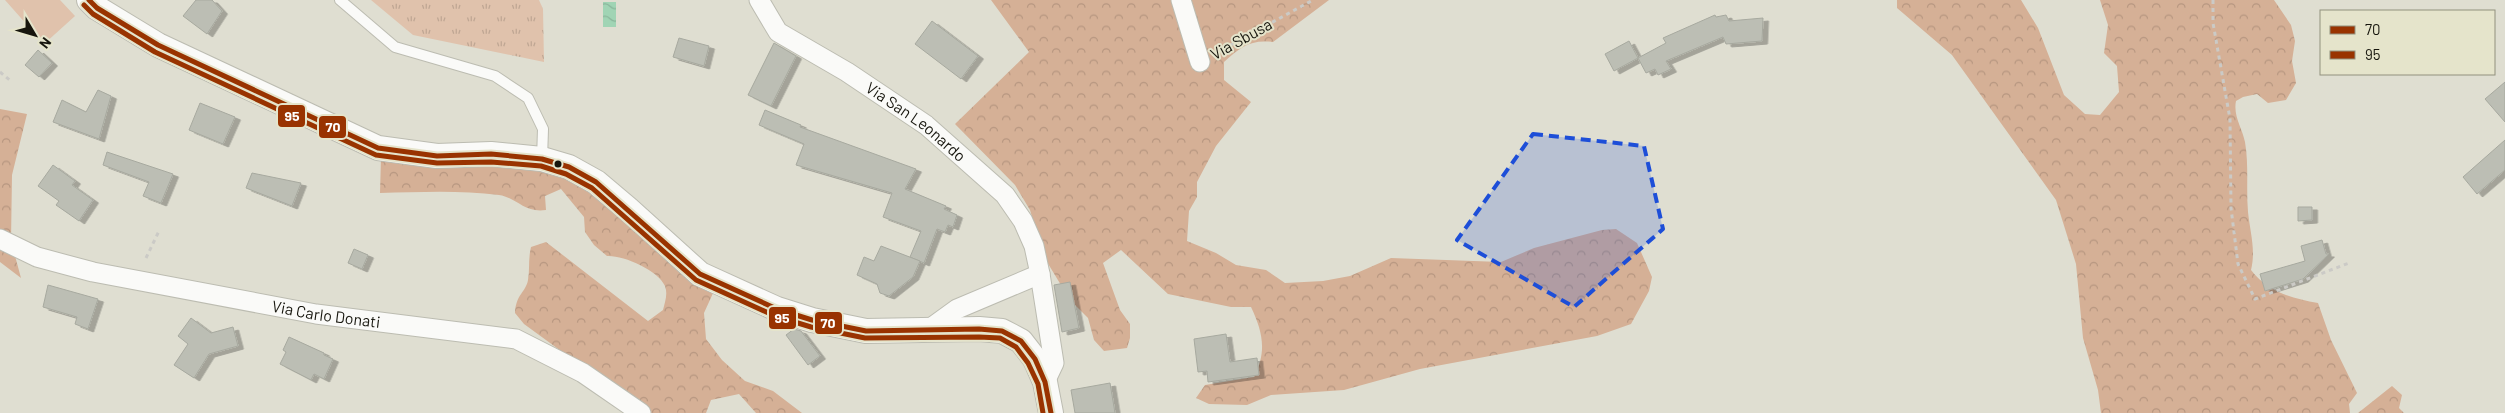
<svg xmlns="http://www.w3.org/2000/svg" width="2505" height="413" viewBox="0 0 2505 413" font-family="Barlow,sans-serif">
  <defs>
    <pattern id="grass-tufts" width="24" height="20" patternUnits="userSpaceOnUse" patternTransform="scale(1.25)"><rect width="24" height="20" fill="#e0c2ac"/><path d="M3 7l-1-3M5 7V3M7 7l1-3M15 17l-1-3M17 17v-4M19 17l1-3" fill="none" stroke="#bfa693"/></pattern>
    <pattern id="forest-crowns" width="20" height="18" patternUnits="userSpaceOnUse" patternTransform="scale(1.25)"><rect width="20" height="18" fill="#d5b096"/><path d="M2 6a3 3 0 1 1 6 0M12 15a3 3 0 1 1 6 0" fill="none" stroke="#b69680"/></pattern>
    <pattern id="water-waves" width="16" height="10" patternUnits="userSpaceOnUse" patternTransform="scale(1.25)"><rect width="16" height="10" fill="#a0d4b4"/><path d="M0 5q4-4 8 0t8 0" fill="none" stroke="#89b59a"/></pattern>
    <filter id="shadow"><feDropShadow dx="5.5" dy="3" stdDeviation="0" flood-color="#0004"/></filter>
  </defs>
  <rect width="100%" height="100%" fill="#dfded1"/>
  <polygon fill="url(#grass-tufts)" points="371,0 539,0 543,9 544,62 413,35"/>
  <g fill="url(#forest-crowns)">
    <path d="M991 0H1329L1273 42C1251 39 1240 47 1224 62V80L1251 102 1216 146 1197 182V197L1189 211 1187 241 1216 253 1236 265 1266 270 1285 283 1323 281 1350 276 1391 258 1501 262 1534 248 1602 230 1616 229 1637 243 1652 277 1649 291 1631 324 1597 336 1420 369 1344 390 1271 395 1247 405 1209 404 1196 398 1205 385 1254 377C1267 352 1263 332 1251 307H1231L1168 294 1121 250 1103 263 1120 310 1130 324V338L1127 348 1104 351 1094 340 1088 318 1070 300 1044 257 1030 210 1015 185 955 124 1029 52Z"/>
    <path d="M1897 0H2021L2038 28 2064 95 2085 114 2100 115 2119 92 2117 66 2104 53 2108 25 2100 0H2274L2291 25 2295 41 2292 61 2296 83 2286 100 2268 103 2257 94 2243 97 2236 101C2233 116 2242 128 2245 142 2249 165 2246 189 2248 212 2250 232 2256 250 2251 270 2268 292 2291 298 2318 303L2331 340 2357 393 2349 404 2350 413H2101L2098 390 2083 338 2076 264 2056 200 1952 55 1897 8Z"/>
    <polygon points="0,109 27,114 12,175 11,241 21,278 0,262"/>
    <path d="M381 157 536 164 578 178 714 291 704 313 706 339 722 360 745 381 773 391 802 413H756L739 394 711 400 706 413H646L524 324 515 313C516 294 526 292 528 280 530 269 528 259 531 247L546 242 648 321 663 310C665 302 668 294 665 286 658 270 623 255 607 256L594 245 585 232 584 217 561 189 545 196 546 210C523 213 518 198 499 195 460 190 420 192 380 193Z"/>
    <polygon points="2392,386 2402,395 2399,408 2404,413 2358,413"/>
  </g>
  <polygon fill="#e0c2ac" points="5,0 60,0 75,16 44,44"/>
  <rect fill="url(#water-waves)" x="603" y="2" width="13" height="25"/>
  <g fill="#bcbeb4" stroke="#a7a99f" filter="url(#shadow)">
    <polygon points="196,0 212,0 222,11 207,34 183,16"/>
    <polygon points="1715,15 1716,17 1726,15 1729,21 1763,18 1762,41 1726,44 1723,37 1666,61 1671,69 1658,75 1655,69 1646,73 1638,58 1666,43 1663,38"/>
    <polygon points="932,21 978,56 961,79 915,44"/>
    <polygon points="679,38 709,46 704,66 673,57"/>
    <polygon points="1629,41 1638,58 1614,71 1605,54"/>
    <polygon points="774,43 796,56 771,106 748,95"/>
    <polygon points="38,50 52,63 39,77 25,65"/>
    <polygon points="2505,82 2505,122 2485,99"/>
    <polygon points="98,90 111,96 99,139 53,122 62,100 86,112"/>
    <polygon points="200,103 235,117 223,144 189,130"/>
    <polygon points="765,110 801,125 800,127 916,169 905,189 946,206 944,209 957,215 953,227 948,225 945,232 937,229 924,263 910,257 921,231 883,217 892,193 796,165 804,144 759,125"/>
    <polygon points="2505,140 2505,170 2477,194 2463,177"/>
    <polygon points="107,152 173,174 161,203 143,196 149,182 103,165"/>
    <polygon points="53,165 75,181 72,185 93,200 79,221 56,205 59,201 38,186"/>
    <polygon points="252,173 301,183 292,206 246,188"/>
    <polygon points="2298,207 2312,207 2312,220 2298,221"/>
    <polygon points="2322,240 2326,254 2329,254 2303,279 2265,291 2260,274 2305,261 2301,246"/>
    <polygon points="881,246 920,261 913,277 889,296 880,293 877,284 857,275 864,257 874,261"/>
    <polygon points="354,249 368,255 362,269 348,263"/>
    <polygon points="1070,282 1079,328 1062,332 1054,285"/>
    <polygon points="48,285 98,299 88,329 75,324 77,317 43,307"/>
    <polygon points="191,318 211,333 233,327 238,346 209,354 194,378 174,365 188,344 178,336"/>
    <polygon points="794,329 801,331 820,356 808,365 786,335"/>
    <polygon points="1226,334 1230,362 1257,358 1259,375 1208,382 1207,371 1198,372 1194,339"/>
    <polygon points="289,337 324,353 324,355 333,359 324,379 314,374 311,380 280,364 286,352 283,350"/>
    <polygon points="1110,383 1115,413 1075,413 1071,390"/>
  </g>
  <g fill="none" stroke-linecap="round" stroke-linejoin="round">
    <defs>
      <polyline id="service" points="340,0 395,47 495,76 528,98 543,129 542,159"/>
      <g id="minor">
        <path id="s1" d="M759 0 778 32 847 72 926 125 1005 195 1023 221 1034 246 1040 274 1054 363 1045 382"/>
        <polyline points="1181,0 1200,62"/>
        <path id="s2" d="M0 239 37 257 93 272 316 314 516 339 583 373 641 413"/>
        <polyline points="928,330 957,309 1040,274"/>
      </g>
      <polyline id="tertiary" points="89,0 97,8 158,45 378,148 437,156 491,154 542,159 569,167 596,182 628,209 700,274 777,309 812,320 866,331 979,329 1002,331 1021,341 1035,359 1045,382 1051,413"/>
    </defs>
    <use href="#service" stroke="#bcbcb1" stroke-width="12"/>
    <use href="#minor" stroke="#bcbcb1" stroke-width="21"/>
    <use href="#tertiary" stroke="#bcbcb1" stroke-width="26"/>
    <g stroke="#cbcac6" stroke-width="3" stroke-dasharray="4 4" stroke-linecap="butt">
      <polyline points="2213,0 2213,23 2230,119 2231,208 2238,264 2255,299 2349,263"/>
      <polyline points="1216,53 1313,0"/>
      <polyline points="0,72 12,82"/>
      <polyline points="146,258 159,231"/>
    </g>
    <use href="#service" stroke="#fafaf8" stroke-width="10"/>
    <use href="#minor" stroke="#fafaf8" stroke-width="19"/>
    <use href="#tertiary" stroke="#fafaf8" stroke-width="24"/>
    <defs>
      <polyline id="bus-1" points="89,0 97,8 158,45 378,148 437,156 491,154 542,159 569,167 596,182 700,274 777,309 812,320 866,331 979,329 1002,331 1021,341 1035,359 1045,382 1051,413"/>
      <polyline id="bus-2" points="84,5 93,14 155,52 376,155 437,163 491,162 541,166 566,174 592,188 696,280 775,316 811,327 865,338 979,337 1000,338 1016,347 1028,363 1038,384 1043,413"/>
    </defs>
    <use href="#bus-1" stroke="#e5e4cb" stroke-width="9"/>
    <use href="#bus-2" stroke="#e5e4cb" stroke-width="9"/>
    <use href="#bus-1" stroke="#930" stroke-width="5"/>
    <use href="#bus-2" stroke="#930" stroke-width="5"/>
  </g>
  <path fill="#1d4ed8" fill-opacity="0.2" stroke="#1d4ed8" stroke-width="4" stroke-dasharray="10 6" stroke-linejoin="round" d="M1533 134 1644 146 1663 229 1574 307 1457 240Z"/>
  <circle fill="#16150d" stroke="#e5e4cb" stroke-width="2" cx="558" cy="164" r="4.5"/>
  <g text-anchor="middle" stroke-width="4" stroke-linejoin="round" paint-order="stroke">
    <g font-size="16" fill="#16150d" stroke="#e5e4cb">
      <text transform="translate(1241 39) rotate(-29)" y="6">Via Sbusa</text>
      <text dy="6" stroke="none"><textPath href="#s1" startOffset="202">Via San Leonardo</textPath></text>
      <text dy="6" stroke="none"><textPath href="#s2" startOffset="336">Via Carlo Donati</textPath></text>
    </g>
  </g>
  <g stroke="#e5e4cb" stroke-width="2">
    <rect x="277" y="104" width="29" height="24" rx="5" fill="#930"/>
    <rect x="318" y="115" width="29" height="24" rx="5" fill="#930"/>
    <rect x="768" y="306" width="29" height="24" rx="5" fill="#930"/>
    <rect x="814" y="311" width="29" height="24" rx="5" fill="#930"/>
  </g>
  <g font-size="14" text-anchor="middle" font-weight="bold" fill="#fff">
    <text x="292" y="121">95</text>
    <text x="333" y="132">70</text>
    <text x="782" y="323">95</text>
    <text x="828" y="328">70</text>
  </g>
  <rect x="2320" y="10" width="175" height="65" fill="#e5e4cb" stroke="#92917f"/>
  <rect x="2330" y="26" width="25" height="8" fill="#993300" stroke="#92917f"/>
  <text x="2365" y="35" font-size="15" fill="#16150d">70</text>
  <rect x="2330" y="51" width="25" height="8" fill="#993300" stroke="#92917f"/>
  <text x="2365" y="60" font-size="15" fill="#16150d">95</text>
  <g transform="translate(35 35) rotate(128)" stroke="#e5e4cb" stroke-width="4" paint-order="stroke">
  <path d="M0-4L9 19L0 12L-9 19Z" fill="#16150d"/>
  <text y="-8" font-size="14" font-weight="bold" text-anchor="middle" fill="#16150d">N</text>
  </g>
</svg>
